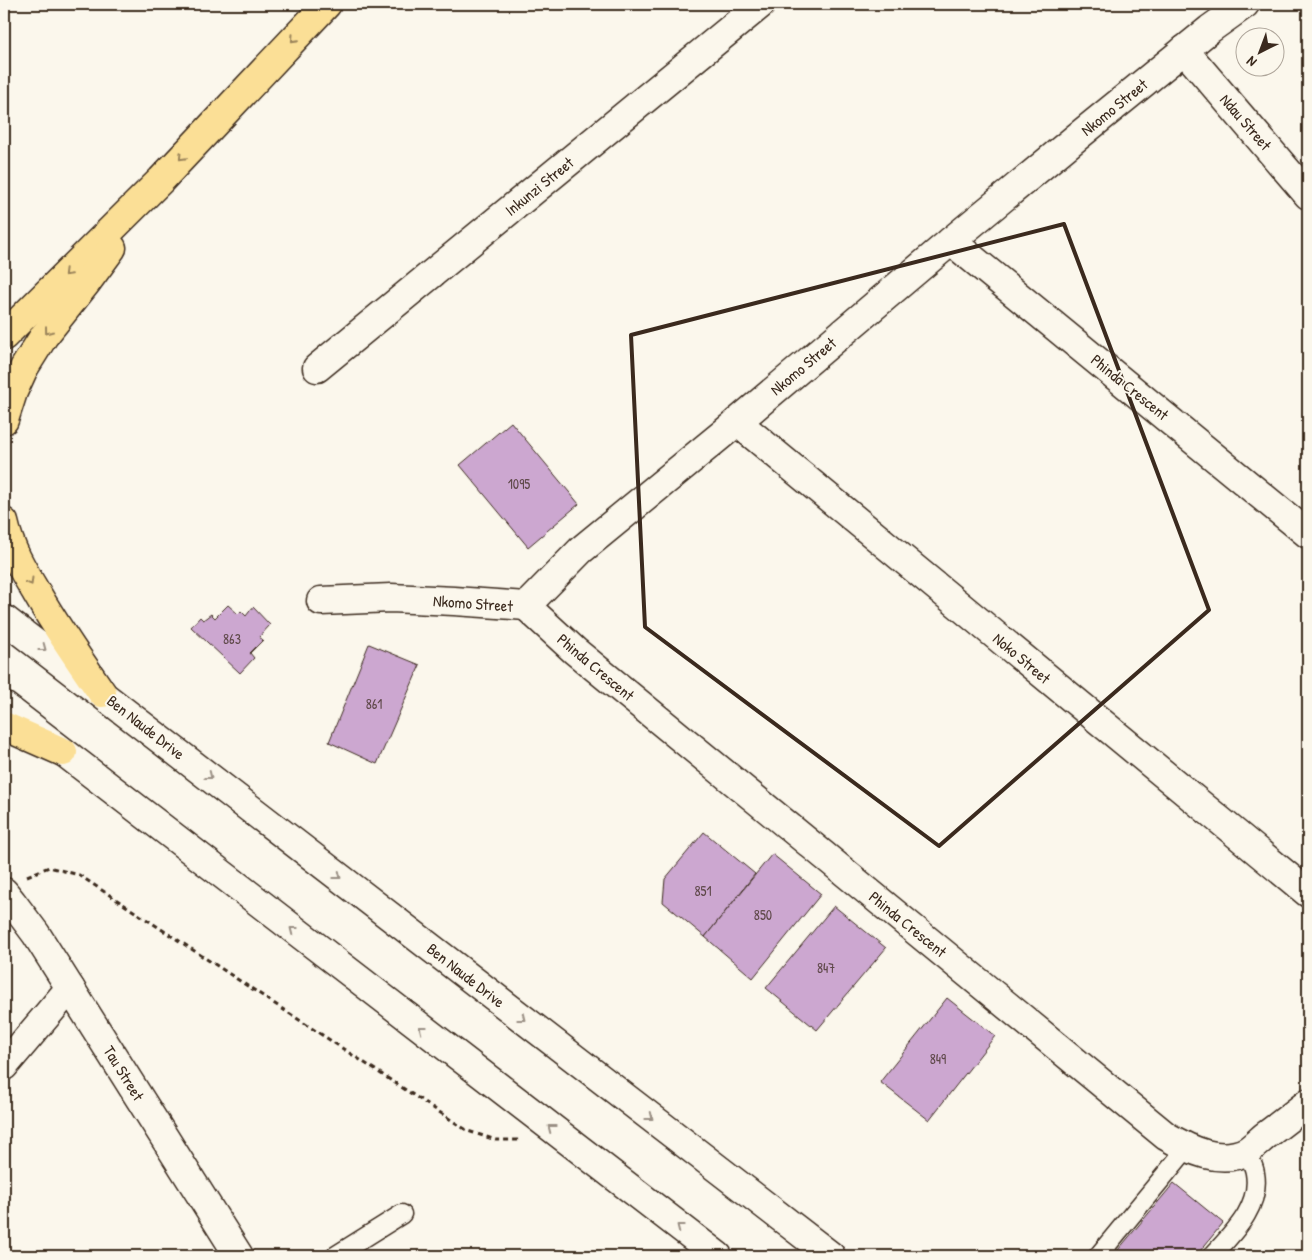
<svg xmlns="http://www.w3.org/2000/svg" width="1312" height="1260" viewBox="0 0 1312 1260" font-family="'Patrick Hand',sans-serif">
  <rect width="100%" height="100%" fill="#fbf7ec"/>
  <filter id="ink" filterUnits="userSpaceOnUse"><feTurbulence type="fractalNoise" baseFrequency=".02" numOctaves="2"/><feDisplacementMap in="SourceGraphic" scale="10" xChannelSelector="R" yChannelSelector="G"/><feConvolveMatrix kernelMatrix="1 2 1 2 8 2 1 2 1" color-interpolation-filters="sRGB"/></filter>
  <g filter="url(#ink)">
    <g fill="#cca7d0" stroke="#3b2a1e">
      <polygon points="511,422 579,504 528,547 460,465"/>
      <polygon points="228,605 238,614 241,611 246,616 253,607 270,625 259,637 263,640 250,653 254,658 240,673 191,627 200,617 203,620 211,614 215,618"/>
      <polygon points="369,644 420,665 377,764 329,742"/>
      <polygon points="704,832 755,874 705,937 663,902 665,879"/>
      <polygon points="772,854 821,894 753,978 705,937"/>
      <polygon points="834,906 886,948 817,1030 766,988"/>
      <polygon points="947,998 995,1036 929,1120 880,1082"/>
      <polygon points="1174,1183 1223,1223 1196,1256 1113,1256"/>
    </g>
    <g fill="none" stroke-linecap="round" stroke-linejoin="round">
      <defs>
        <g id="lane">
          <polyline points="335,1256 402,1214"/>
          <polyline points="1098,1256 1187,1148"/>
          <path d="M1212 1256C1233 1233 1261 1207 1255 1173 1254 1165 1249 1158 1247 1151"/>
        </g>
        <g id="street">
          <polyline points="1184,50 1308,195"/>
          <polyline points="951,241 1308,534"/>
          <polyline points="317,368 761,4"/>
          <polyline points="737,422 1308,893"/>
          <polyline points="321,601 391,598 454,601 526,606"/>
          <path d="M526 606 575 651 614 683 1166 1136C1190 1150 1220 1165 1247 1151 1253 1147 1259 1141 1265 1136 1280 1125 1294 1114 1308 1103"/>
          <polyline points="526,606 581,550 737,422 951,241 1077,137 1210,29 1245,4"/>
          <polyline points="4,892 12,902 36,934 239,1256"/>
          <polyline points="4,1066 70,988"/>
        </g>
        <g id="secondary">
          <polyline points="4,619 831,1256"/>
          <polyline points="4,706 718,1256"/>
        </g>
        <g id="highway">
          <polyline points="4,336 161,180 327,4"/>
          <polyline points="4,420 13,392 24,368 44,336 87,282 112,248"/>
          <path d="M4 522C10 549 22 569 36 592 56 627 79 660 102 693"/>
          <polyline points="4,726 63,752"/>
        </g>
      </defs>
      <use href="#lane" stroke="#3b2a1e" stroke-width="21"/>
      <use href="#street" stroke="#3b2a1e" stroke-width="31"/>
      <use href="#secondary" stroke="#3b2a1e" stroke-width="31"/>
      <use href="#highway" stroke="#3b2a1e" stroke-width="31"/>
      <polyline stroke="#3b2a1e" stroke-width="3" stroke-dasharray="5 4" stroke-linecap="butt" points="27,876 49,867 79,875 468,1131 496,1140 520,1140"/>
      <use href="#lane" stroke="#fbf7ec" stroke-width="18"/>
      <use href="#street" stroke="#fbf7ec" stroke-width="28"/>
      <use href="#secondary" stroke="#fbf7ec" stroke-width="28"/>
      <use href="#highway" stroke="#fbdf96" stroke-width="28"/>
    </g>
    <defs><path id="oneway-chevron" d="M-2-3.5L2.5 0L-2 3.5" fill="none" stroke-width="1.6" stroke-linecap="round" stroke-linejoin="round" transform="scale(1.25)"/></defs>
    <g stroke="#9b845a">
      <use href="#oneway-chevron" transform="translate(294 39) rotate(133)"/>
      <use href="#oneway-chevron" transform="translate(182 157) rotate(133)"/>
      <use href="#oneway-chevron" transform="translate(67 273) rotate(135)"/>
      <use href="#oneway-chevron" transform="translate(48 331) rotate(127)"/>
      <use href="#oneway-chevron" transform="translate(30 582) rotate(59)"/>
    </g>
    <g stroke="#9b9085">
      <use href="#oneway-chevron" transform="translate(43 648) rotate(37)"/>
      <use href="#oneway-chevron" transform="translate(209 776) rotate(38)"/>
      <use href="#oneway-chevron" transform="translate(338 876) rotate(38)"/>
      <use href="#oneway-chevron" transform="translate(293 930) rotate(-142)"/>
      <use href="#oneway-chevron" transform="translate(522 1018) rotate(38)"/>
      <use href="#oneway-chevron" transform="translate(422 1029) rotate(-142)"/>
      <use href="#oneway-chevron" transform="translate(650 1117) rotate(38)"/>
      <use href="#oneway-chevron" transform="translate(551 1128) rotate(-142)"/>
      <use href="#oneway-chevron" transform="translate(680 1227) rotate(-142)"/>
    </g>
  </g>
  <path fill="none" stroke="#3b2a1e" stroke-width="4" stroke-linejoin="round" d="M1064 224 1209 610 939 846 645 627 631 335Z"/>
  <g text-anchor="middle" stroke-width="4" stroke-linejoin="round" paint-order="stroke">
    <g font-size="14" fill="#5f494a">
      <text x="519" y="489">1095</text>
      <text x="232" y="644">863</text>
      <text x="374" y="709">861</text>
      <text x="703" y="896">851</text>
      <text x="763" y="920">850</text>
      <text x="826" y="973">847</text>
      <text x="938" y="1064">849</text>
    </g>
    <g font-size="16" fill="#3b2a1e" stroke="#fbf7ec">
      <text transform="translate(1114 107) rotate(-39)" y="6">Nkomo Street</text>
      <text transform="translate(1246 122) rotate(49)" y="6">Ndau Street</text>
      <text transform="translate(539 186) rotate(-39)" y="6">Inkunzi Street</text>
      <text transform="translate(803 366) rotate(-40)" y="6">Nkomo Street</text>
      <text transform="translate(1130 387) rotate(39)" y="6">Phinda Crescent</text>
      <text transform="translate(473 603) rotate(4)" y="6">Nkomo Street</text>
      <text transform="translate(1022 658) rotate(40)" y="6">Noko Street</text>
      <text transform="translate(596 667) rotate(40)" y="6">Phinda Crescent</text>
      <text transform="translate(146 727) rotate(38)" y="6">Ben Naude Drive</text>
      <text transform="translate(908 924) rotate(39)" y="6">Phinda Crescent</text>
      <text transform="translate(466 975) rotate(38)" y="6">Ben Naude Drive</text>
      <text transform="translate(124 1073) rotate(58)" y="6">Tau Street</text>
    </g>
  </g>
  <rect width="1312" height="1260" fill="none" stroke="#fbf7ec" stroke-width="20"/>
  <rect x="10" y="10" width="1292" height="1240" fill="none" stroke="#3b2a1e" stroke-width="2" filter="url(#ink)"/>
  <g transform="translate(1260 52) rotate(222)"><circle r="24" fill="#fbf7ec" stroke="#aea59a"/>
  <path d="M0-4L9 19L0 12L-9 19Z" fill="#3b2a1e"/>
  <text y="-8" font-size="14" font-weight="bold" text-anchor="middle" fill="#3b2a1e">N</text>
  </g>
</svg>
